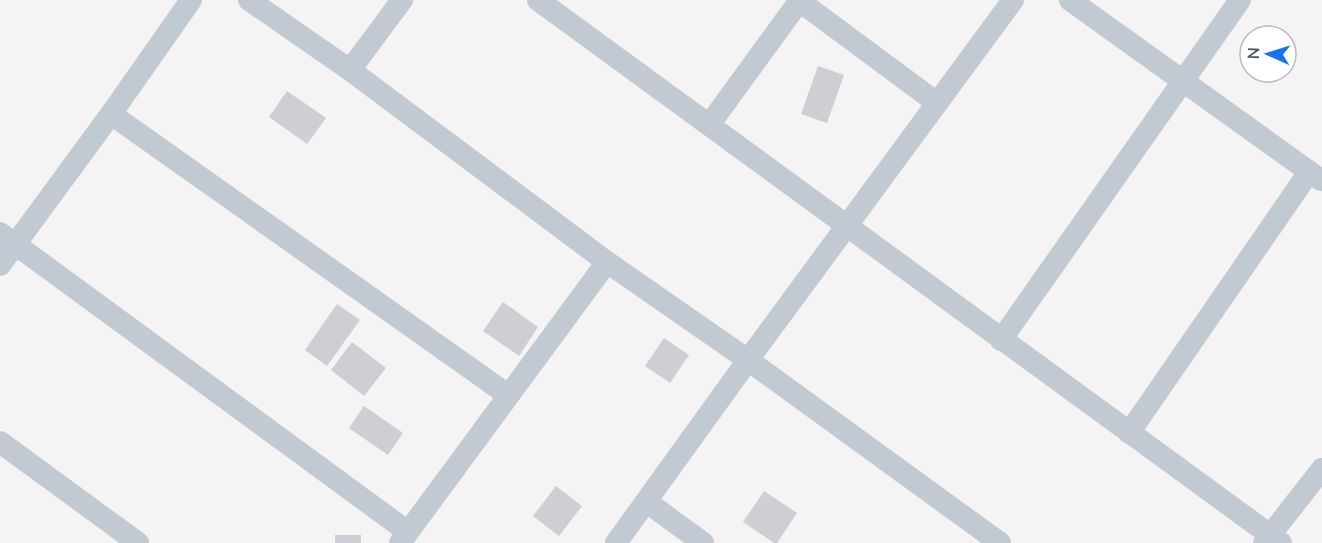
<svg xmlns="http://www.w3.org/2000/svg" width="1322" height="543" viewBox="0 0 1322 543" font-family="'Nunito Sans',sans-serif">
  <rect width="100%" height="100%" fill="#f5f3f3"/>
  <g fill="#cdcfd5">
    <polygon points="818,66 844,75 827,123 801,114"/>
    <polygon points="287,91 326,118 307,144 269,117"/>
    <polygon points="503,302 538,327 519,356 483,331"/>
    <polygon points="337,304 360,320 327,366 305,350"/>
    <polygon points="664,338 689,355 670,383 645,366"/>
    <polygon points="352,342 386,368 364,396 331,370"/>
    <polygon points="364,406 403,433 388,455 349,428"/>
    <polygon points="556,486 582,506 559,536 533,516"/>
    <polygon points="764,491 797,513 777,543 774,543 743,522"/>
    <rect x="335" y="535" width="26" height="8"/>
  </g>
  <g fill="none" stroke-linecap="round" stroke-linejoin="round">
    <g stroke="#c1cad2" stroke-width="22">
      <polyline points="249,0 350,70 607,262 748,360 1000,543"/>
      <polyline points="538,0 1281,543"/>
      <polyline points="798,0 937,103"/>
      <polyline points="1070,0 1321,180"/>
      <polyline points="350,70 402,0"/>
      <polyline points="111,114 508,395"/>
      <polyline points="709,125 800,0"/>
      <polyline points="0,233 408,532"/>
      <polyline points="0,265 111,114 191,0"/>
      <polyline points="1001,340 1240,0"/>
      <polyline points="1129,433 1309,172"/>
      <polyline points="0,442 138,543"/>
      <polyline points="647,502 703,543"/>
      <polyline points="400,543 607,262"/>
      <polyline points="616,543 748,360 1013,0"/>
      <polyline points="1264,543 1322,469"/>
    </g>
  </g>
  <g transform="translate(1268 54) rotate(273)"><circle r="28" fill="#ffffff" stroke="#b7bbc0" stroke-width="1.5"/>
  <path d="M0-4.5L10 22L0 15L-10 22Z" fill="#1a73e8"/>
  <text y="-9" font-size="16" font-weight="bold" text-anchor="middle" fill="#4a5661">N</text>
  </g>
</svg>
